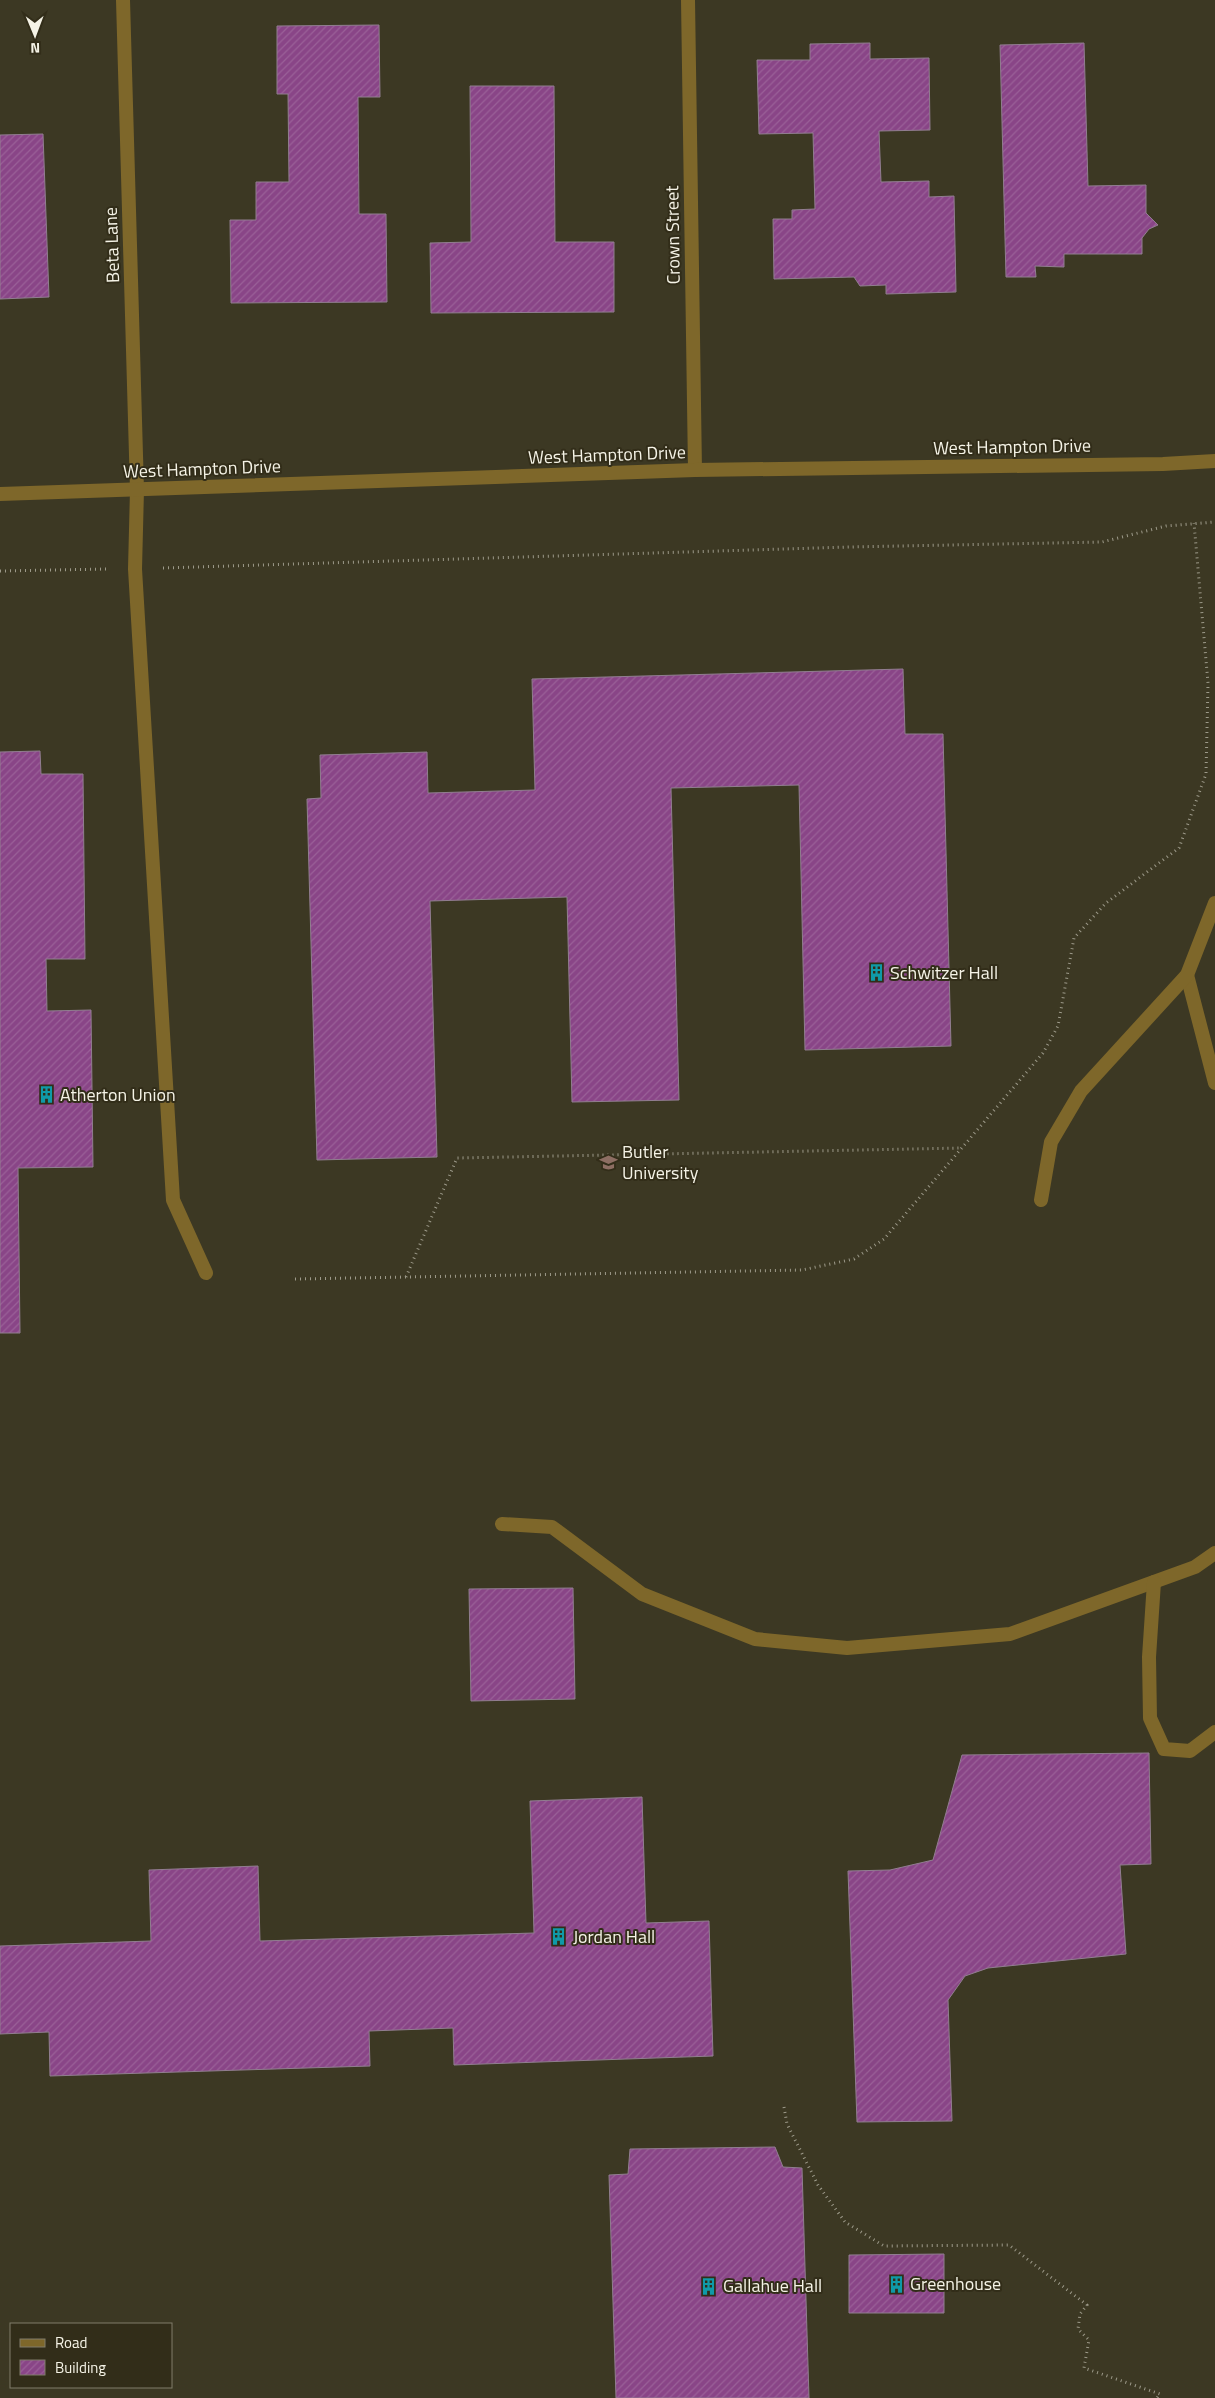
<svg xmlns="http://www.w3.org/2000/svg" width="1215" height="2398" viewBox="0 0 1215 2398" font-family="'Titillium Web',sans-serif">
  <defs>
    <pattern id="building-hatch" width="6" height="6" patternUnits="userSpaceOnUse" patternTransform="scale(1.25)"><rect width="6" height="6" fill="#894587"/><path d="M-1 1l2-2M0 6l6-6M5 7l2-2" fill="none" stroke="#9a6098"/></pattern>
  </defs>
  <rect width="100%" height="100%" fill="#3c3823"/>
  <g fill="url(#building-hatch)" stroke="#917e90">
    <polygon points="379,25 380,97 358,97 359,214 386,214 387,302 231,303 230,220 256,220 256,182 289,182 288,94 277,94 277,26"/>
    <polygon points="870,43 870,59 929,58 930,130 879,131 881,182 929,181 929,197 954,196 956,292 886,294 886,285 860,286 854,277 774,279 773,219 792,219 792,210 815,209 813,133 759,134 757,60 810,60 810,44"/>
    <polygon points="1084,43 1088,186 1146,185 1146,213 1158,225 1149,229 1142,238 1142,254 1064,254 1064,267 1035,266 1036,277 1006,277 1000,45"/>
    <polygon points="470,86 554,86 555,242 614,242 614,312 431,313 430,243 471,242"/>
    <polygon points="43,134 49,297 0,299 0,135"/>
    <polygon points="903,669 905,734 943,734 951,1046 805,1050 799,785 671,788 679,1100 572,1102 567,897 430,901 437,1157 317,1160 307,799 321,798 320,755 427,752 428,793 535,790 532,679"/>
    <polygon points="40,751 41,774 83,774 85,959 46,959 47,1011 91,1010 93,1167 18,1168 20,1333 0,1333 0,752"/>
    <polygon points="573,1588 575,1699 471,1701 469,1589"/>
    <polygon points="1149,1753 1151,1864 1120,1865 1126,1954 988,1968 965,1976 948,2000 952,2121 857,2122 848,1871 890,1870 933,1860 962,1755"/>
    <polygon points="642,1797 646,1923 709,1921 713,2056 454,2065 453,2028 369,2031 370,2066 50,2076 49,2032 0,2034 0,1946 151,1941 149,1870 258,1866 260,1941 534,1933 530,1801"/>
    <polygon points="775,2147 783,2167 802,2168 809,2398 616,2398 609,2175 628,2174 630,2149"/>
    <polygon points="944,2254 944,2313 849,2313 849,2255"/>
  </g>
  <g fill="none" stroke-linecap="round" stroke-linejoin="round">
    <g stroke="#9d9a8a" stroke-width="3" stroke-dasharray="1 4" stroke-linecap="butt">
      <polyline points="163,568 849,547 1102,542 1166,526 1215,522"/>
      <polyline points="0,571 107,569"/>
      <polyline points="406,1277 457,1158 962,1148"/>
      <polyline points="295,1279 802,1270 854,1259 884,1239 1043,1053 1058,1026 1074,938 1106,903 1179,848 1206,774 1208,683 1194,523"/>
      <polyline points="784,2107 787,2124 818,2185 845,2222 884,2246 1009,2245 1087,2305 1080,2314 1078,2329 1089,2340 1084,2368 1160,2394 1157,2398"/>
    </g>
    <g stroke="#7e672a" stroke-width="14">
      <polyline points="137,490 135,569 173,1200 206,1273"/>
      <polyline points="1187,975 1215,1083"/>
      <polyline points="1041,1200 1051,1142 1081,1091 1187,975 1215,903"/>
      <polyline points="502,1524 552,1527 642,1594 755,1639 847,1648 1010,1634 1195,1567 1215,1553"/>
      <polyline points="1154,1582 1149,1657 1150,1718 1164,1749 1190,1751 1215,1732"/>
    </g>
    <g stroke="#7e672a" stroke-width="14">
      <polyline points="123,0 137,490"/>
      <polyline points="688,0 695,470"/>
    </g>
    <polyline stroke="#7e672a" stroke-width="14" points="0,494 695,470 1163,464 1215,461"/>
  </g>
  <defs>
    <symbol id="building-bare" viewBox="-9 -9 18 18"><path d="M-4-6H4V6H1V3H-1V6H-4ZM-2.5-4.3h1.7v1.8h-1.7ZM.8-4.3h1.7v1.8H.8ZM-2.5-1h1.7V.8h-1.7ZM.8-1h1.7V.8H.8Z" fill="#0f9aa8" stroke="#322d19" stroke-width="2.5" paint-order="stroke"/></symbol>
    <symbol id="university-bare" viewBox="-9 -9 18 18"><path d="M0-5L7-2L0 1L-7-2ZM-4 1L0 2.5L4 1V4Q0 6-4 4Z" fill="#8d6e63" stroke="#322d19" stroke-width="2.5" paint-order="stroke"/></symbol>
  </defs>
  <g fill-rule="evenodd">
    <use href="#building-bare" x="864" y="960" width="25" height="25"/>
    <use href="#building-bare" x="34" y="1082" width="25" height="25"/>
    <use href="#university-bare" x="596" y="1150" width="25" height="25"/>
    <use href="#building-bare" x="546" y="1924" width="25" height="25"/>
    <use href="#building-bare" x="884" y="2272" width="25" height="25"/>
    <use href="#building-bare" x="696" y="2274" width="25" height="25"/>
  </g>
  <g text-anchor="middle" stroke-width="4" stroke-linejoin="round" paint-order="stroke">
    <g font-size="18" fill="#f5f3e6" stroke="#322d19">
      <text transform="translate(673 235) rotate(-91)" y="6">Crown Street</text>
      <text transform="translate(112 245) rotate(-92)" y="6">Beta Lane</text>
      <text transform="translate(1012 447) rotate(-1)" y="6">West Hampton Drive</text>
      <text transform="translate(607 455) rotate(-2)" y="6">West Hampton Drive</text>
      <text transform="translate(202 469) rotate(-2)" y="6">West Hampton Drive</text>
    </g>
    <g font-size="18" fill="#f5f3e6" stroke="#322d19" text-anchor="start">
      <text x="890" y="979">Schwitzer Hall</text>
      <text x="60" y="1101">Atherton Union</text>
      <text x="622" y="1158">Butler<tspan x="622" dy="21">University</tspan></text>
      <text x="573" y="1943">Jordan Hall</text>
      <text x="910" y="2290">Greenhouse</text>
      <text x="723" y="2292">Gallahue Hall</text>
    </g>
  </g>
  <rect x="10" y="2323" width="162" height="65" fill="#322d19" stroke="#807c6b"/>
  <rect x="20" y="2339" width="25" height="8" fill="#7e672a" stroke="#807c6b"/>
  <text x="55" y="2348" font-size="15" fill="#f5f3e6">Road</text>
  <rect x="20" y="2360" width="25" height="15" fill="url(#building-hatch)" stroke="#807c6b"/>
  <text x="55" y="2373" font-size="15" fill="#f5f3e6">Building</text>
  <g transform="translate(35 35) rotate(179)" stroke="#322d19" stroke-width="4" paint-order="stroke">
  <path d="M0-4L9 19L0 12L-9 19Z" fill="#f5f3e6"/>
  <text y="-8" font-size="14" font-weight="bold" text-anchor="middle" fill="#f5f3e6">N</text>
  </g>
</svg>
